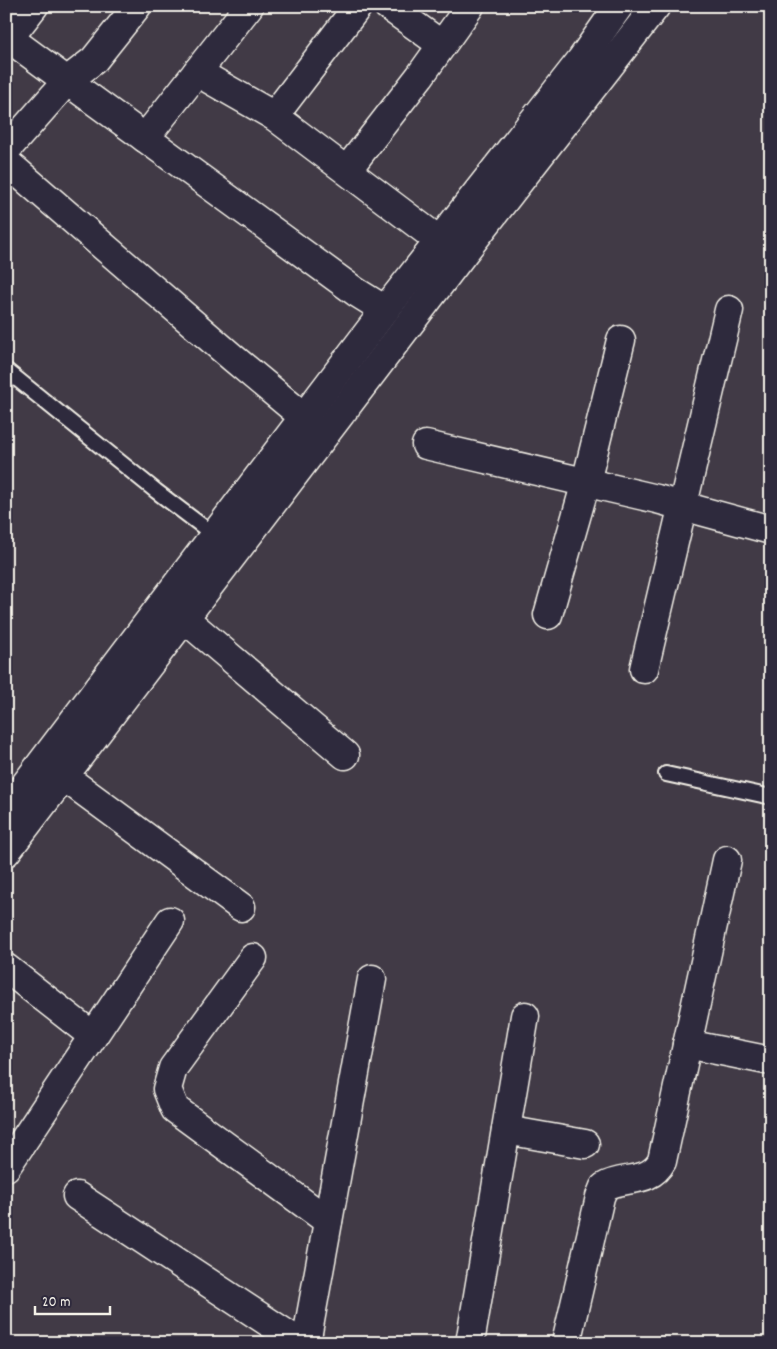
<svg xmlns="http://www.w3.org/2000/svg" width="777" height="1349" viewBox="0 0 777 1349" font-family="Dekko,sans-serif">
  <rect width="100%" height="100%" fill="#413a46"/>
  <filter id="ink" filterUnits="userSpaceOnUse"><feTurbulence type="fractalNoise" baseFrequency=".02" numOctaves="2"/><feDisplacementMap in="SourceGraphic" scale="10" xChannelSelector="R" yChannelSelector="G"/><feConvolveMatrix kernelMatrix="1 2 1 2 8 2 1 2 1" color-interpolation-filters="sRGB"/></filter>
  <g filter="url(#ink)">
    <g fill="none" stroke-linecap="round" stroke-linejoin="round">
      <defs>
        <g id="service">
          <polyline points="6,370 156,491 214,535"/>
          <polyline points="666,774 771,797"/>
        </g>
        <g id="minor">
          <polyline points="388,6 442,45"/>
          <polyline points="6,36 67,81 94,60 137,6"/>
          <polyline points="9,38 34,6"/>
          <polyline points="197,72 274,116 441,242"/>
          <polyline points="274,116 358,6"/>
          <polyline points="145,138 249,6"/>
          <polyline points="6,150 67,81 356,292 385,310"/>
          <polyline points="6,162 233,358 305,418"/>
          <polyline points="347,170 420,76 470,6"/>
          <polyline points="426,445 657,499 771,530"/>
          <polyline points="548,615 586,482 621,340"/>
          <polyline points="185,619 345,755"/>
          <polyline points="644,669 729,310"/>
          <polyline points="63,776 241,907"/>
          <polyline points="253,958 173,1068 167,1089 175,1109 328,1221"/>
          <polyline points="6,968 93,1036"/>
          <polyline points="687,1044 771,1061"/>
          <polyline points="506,1130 585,1144"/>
          <polyline points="6,1167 170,921"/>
          <polyline points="77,1196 300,1343"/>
          <polyline points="306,1343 372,979"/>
          <polyline points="470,1343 525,1016"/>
          <path d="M566 1343 600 1197 604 1187C624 1175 649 1185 662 1161L727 860"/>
        </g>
        <g id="primary">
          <polyline points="6,810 385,310 581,60 619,6"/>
          <polyline points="6,852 465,251 656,6"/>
        </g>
      </defs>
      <use href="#service" stroke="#f4f1e8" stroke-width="18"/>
      <use href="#minor" stroke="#f4f1e8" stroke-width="31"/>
      <use href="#primary" stroke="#f4f1e8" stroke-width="31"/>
      <use href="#service" stroke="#2f2a3d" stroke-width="14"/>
      <use href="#minor" stroke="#2f2a3d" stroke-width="28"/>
      <use href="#primary" stroke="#2f2a3d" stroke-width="28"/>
    </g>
  </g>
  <rect width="777" height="1349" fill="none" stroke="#2f2a3d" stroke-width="25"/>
  <rect x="12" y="12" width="752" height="1324" fill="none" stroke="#f4f1e8" stroke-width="2" filter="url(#ink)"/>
  <path d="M35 1306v8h75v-8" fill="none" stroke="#f4f1e8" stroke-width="2.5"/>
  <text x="42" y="1306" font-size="15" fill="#f4f1e8" stroke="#2f2a3d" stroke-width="4" paint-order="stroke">20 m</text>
</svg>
